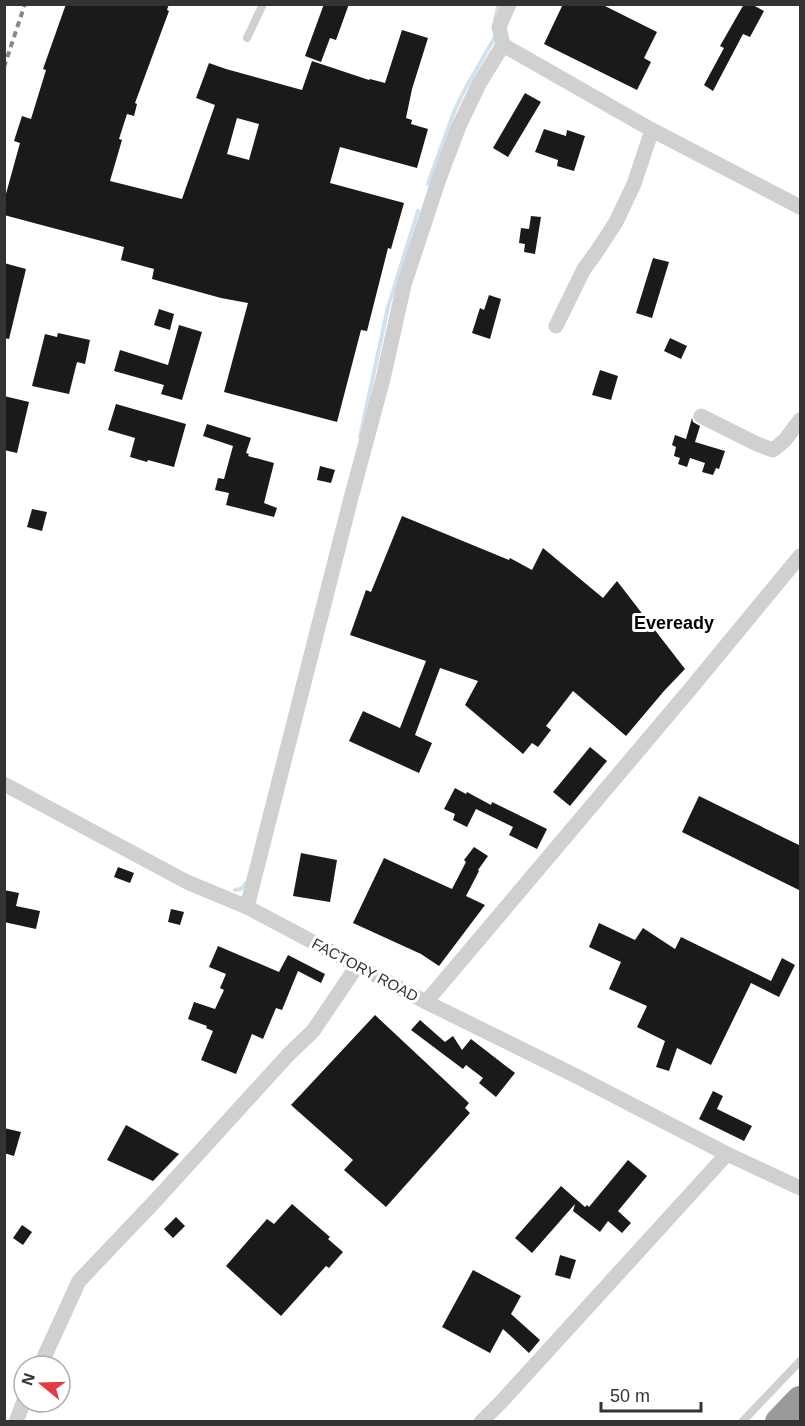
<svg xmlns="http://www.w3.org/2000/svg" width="805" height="1426" viewBox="0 0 805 1426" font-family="Arial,sans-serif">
  <rect width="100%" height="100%" fill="#fff"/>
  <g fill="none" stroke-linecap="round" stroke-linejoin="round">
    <g stroke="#cfe2ee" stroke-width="4">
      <polyline points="495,19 499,4"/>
      <polyline points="428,184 454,112 464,91 495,37 495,35"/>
      <polyline points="360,437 388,307 418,211"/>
      <polyline points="235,890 241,889 246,883"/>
    </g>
  </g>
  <g fill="#1a1a1a" fill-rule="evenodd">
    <path d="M66 4H169L167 10 169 11 135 103 137 104 134 116 127 114 119 139 122 140 110 181 182 199 215 105 196 98 209 63 226 69 302 90 312 61 369 80 370 79 385 83 402 30 428 38 412 89 406 118 412 120 411 124 428 129 417 168 340 147 330 183 404 203 391 249 388 248 367 331 361 330 337 422 224 392 248 303 221 298 152 279 154 269 121 260 124 247 4 215V201L20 143 14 141 22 116 31 119 46 70 43 69ZM237 118 259 124 249 160 227 154Z"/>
    <polygon points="324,4 349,4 336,40 330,38 321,62 305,56"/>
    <polygon points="563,4 601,4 657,32 644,58 651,62 637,90 544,44"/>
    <polygon points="744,4 751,4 764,11 750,37 743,34 713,91 704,85 724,48 720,46"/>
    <polygon points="525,93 541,102 508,157 493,148"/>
    <polygon points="544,129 566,136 567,130 585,136 574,171 557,166 558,160 535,152"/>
    <polygon points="531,216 541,217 535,254 524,252 525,244 519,243 521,228 529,229"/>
    <polygon points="653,258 669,262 652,318 636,313"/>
    <polygon points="4,263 26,269 9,339 4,338"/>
    <polygon points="489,295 501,299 490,339 472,333 480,308 484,310"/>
    <polygon points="159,309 174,314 170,330 154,325"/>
    <polygon points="179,325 202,332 182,400 161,394 164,385 114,371 120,350 168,365"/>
    <polygon points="58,333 90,340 85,364 77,362 69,394 32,386 45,334 57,337"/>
    <polygon points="670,338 687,346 681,359 664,351"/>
    <polygon points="600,370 618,376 611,400 592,395"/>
    <polygon points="4,396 29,402 17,453 4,450"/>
    <polygon points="116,404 186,424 174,467 148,460 147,462 130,457 135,438 108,430"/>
    <polygon points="692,418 693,422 700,426 695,442 725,451 719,469 716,468 713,475 702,472 705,463 690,458 687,467 678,464 680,458 674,456 676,447 672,445 675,435 686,439"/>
    <polygon points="207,424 251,438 246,453 249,454 248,456 274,463 264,503 277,508 274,517 226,505 229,493 215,490 218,478 224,479 233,446 203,436"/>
    <polygon points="320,466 335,470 331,483 317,480"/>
    <polygon points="32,509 47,512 42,531 27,527"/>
    <polygon points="402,516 509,560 510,558 532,570 543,548 603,598 617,581 685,669 664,691 626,736 573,691 546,726 551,730 538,747 532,743 523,754 465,705 478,681 440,668 415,735 432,743 419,773 349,741 363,711 400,728 426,661 350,635 366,590 371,592"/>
    <polygon points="590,747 607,761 570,806 553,792"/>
    <polygon points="455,788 466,794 467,792 491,805 492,802 547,829 537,849 509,835 513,827 476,809 467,827 453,820 455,814 444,809"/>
    <polygon points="699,796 801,846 801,891 682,832"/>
    <polygon points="474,847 488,856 478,870 479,871 466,896 485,905 439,966 421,954 353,923 384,858 452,889 466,862 464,860"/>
    <polygon points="301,853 337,860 330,902 293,896"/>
    <polygon points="118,867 134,873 130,883 114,877"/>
    <polygon points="4,890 19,893 16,906 40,911 36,929 4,922"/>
    <polygon points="171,909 184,912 180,925 168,922"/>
    <polygon points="599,923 635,940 643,928 675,949 681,937 771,981 782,958 795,965 779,997 751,983 711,1065 677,1048 669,1071 656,1067 665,1041 637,1027 647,1006 609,989 621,962 589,947"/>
    <polygon points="218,946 279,972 288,955 325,974 321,983 298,971 282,1010 276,1008 263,1039 252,1034 236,1074 201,1060 213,1031 206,1028 207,1026 188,1019 194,1002 215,1009 224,990 220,988 226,974 209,967"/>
    <polygon points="375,1015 469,1103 465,1108 470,1113 386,1207 344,1170 353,1160 291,1105"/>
    <polygon points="420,1020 445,1042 453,1036 462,1050 471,1039 515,1073 496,1097 479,1083 483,1078 466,1065 463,1069 411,1030"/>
    <polygon points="713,1091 723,1096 717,1109 752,1126 744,1141 699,1119"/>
    <polygon points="126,1125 179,1154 153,1181 107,1160"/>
    <polygon points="4,1128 21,1132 14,1156 4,1153"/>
    <polygon points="628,1160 647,1176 618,1211 631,1223 622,1233 608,1221 600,1232 573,1211 575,1204 532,1253 515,1238 561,1186 585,1207 587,1205 589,1207"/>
    <polygon points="292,1204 330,1237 328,1239 343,1252 329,1268 326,1266 281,1316 226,1266 267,1219 274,1224"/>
    <polygon points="176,1217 185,1226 173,1238 164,1229"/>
    <polygon points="22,1225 32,1232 23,1245 13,1238"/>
    <polygon points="560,1255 576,1260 570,1279 555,1275"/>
    <polygon points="473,1270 521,1296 511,1314 540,1340 529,1353 503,1329 490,1353 442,1327"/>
  </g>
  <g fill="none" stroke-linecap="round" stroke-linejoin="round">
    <g stroke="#d0d0d0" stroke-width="8">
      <polyline points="247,38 263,4"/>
      <polyline points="742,1422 800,1361"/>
    </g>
    <g stroke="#d0d0d0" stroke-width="15">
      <polyline points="503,45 652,130 800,207"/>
      <polyline points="556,326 584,269 595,254 616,222 634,184 652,130"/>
      <polyline points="701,416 757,444 773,450 785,440 800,420"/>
      <polyline points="4,784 187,882 247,907 426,1002 576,1076 727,1154 800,1188"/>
      <polyline points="247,907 351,498 383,379 404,285 439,179 459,126 479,84 503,45 499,27 509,4"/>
      <polyline points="426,1002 687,693 800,556"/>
      <polyline points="40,1366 79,1281 156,1200 289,1054 313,1031 357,966"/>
      <polyline points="16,1422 24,1401"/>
      <polyline points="481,1422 502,1401 727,1154"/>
    </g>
    <polyline stroke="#9a9a9a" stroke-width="28" points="779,1422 800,1400"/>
    <polyline stroke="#888" stroke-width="4" stroke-dasharray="6 4.5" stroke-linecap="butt" points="4,67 25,4"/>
  </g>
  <g text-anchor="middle" stroke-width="6" stroke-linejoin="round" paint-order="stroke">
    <g font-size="15" fill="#333" stroke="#fff">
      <text transform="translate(365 970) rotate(28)" y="5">FACTORY ROAD</text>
    </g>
    <g font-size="18" font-weight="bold" fill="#000" stroke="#fff">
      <text x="674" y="629">Eveready</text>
    </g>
  </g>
  <rect width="805" height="1426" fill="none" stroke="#333333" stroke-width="12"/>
  <g transform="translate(42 1384) rotate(289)"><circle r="28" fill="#ffffff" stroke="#adadad" stroke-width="1.5"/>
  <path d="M0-4.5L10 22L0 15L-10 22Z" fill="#e63946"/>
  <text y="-9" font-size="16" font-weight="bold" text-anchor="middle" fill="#333333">N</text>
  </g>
  <path d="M601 1402v9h100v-9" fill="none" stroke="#333333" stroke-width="3"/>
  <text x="610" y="1402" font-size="18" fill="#333333" stroke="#ffffff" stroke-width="4.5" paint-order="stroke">50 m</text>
</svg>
